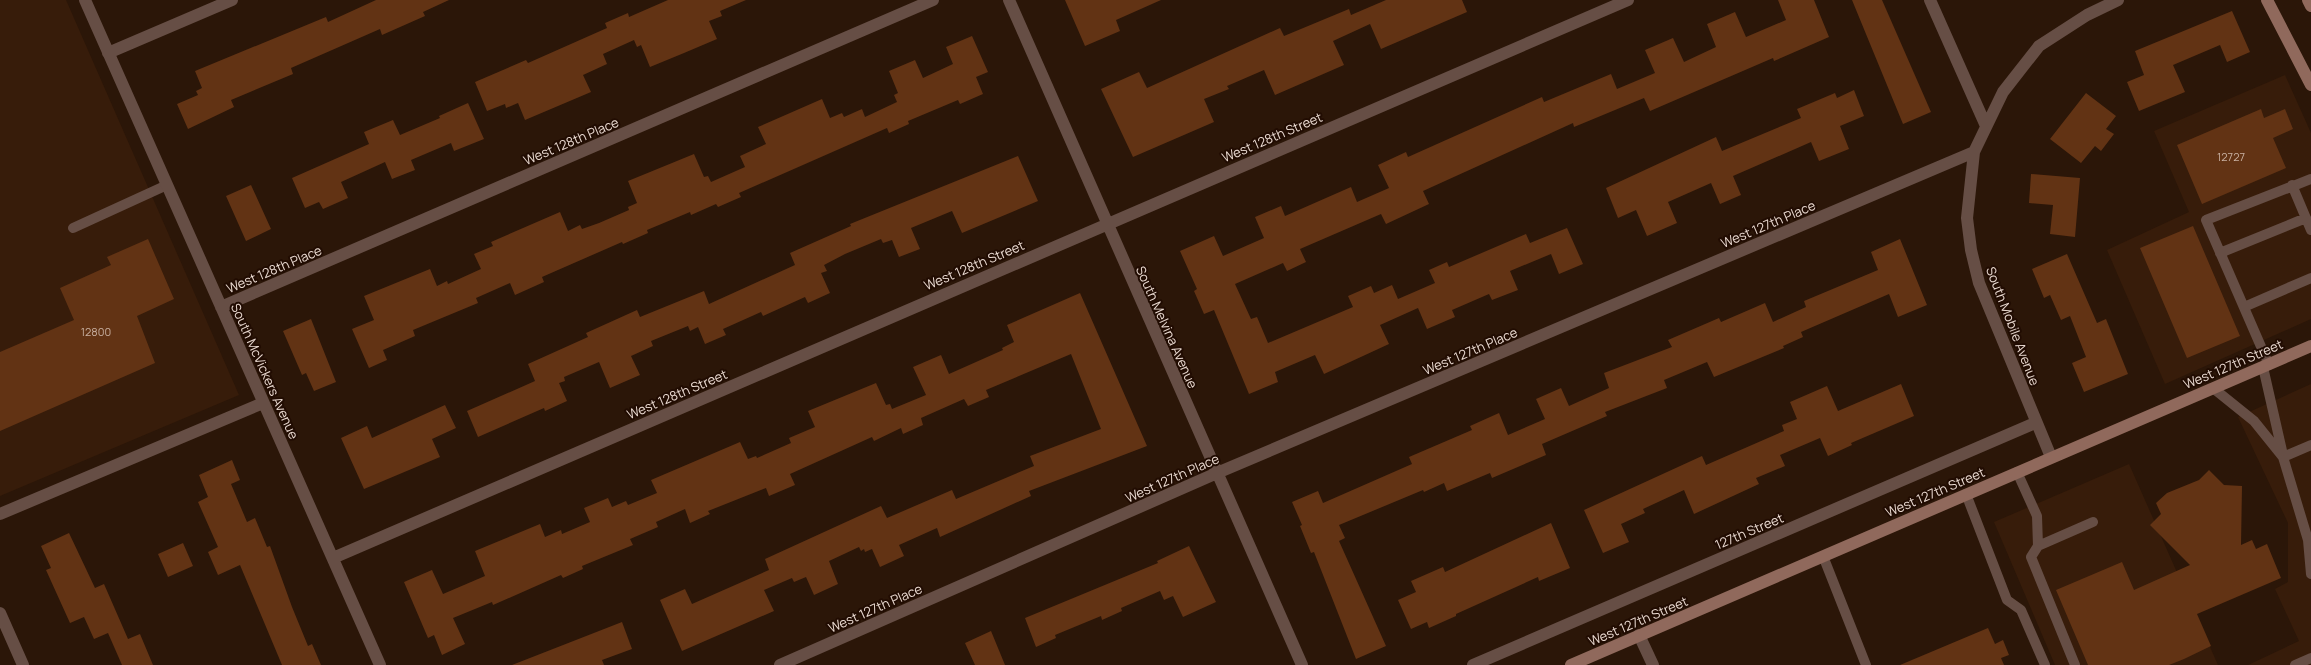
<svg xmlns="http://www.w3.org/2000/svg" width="2311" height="665" font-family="Manrope,sans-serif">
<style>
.built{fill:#371c0a}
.building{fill:#623314}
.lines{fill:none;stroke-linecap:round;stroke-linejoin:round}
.lane{stroke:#664e45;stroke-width:10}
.street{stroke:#664e45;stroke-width:12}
.secondary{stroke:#90695c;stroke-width:12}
.labels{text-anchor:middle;stroke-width:4;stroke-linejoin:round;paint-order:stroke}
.number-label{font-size:11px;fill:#c9b1a2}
.street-label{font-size:13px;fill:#ebdbd2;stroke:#210c02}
</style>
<rect width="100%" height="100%" fill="#2b1608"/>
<path class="built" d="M0,0H66L239,395L0,496Z
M2285,75L2311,133V319L2165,384L2107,250L2189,212L2154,131Z
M2311,384V665H2248L2299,641L2275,589L2288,582V523L2238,417Z
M2129,464L2218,665H2055L1994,522Z"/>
<path class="building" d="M376,0H449L423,12L425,16L382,35L380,29L291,68L293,74L231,100L234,107L188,129L177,104L198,95L196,91L202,88L195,71L326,17L328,22Z
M668,0H746L720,11L722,16L709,21L717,39L684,53L650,67L641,45L637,47L634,40L603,54L607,64L583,75L591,92L525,120L518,103L506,108L505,104L487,111L475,82L526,60L528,63L607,28L605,23L628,13L629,17Z
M1065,0H1161L1116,20L1120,31L1085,46Z
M1386,0H1462L1467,12L1381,49L1370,24L1333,41L1344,65L1275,95L1264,70L1227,86L1229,89L1204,99L1214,122L1133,157L1101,89L1139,72L1147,88L1280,28L1284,36L1349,9L1351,15Z
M1778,0H1814L1829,37L1774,61L1773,58L1650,111L1644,98L1574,127L1573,123L1423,191L1429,204L1386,224L1381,214L1300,249L1306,262L1287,271L1283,263L1235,284L1251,319L1257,317L1268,343L1353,307L1348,296L1371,286L1374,293L1392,285L1398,299L1435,283L1429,270L1447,262L1449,267L1526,234L1530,243L1567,228L1583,264L1559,274L1551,254L1510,271L1518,290L1492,300L1489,294L1452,310L1455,317L1427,329L1418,308L1380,325L1389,344L1324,374L1315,355L1275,372L1278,382L1249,394L1214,310L1204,314L1194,291L1197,289L1180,251L1214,236L1223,256L1264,238L1255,217L1281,206L1285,216L1351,187L1357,202L1389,188L1378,165L1406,152L1408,157L1542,97L1544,102L1611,74L1617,89L1655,73L1645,50L1673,38L1684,62L1716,47L1707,24L1735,12L1746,37L1786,20Z
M1852,0H1882L1931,112L1903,124Z
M2232,11L2250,52L2227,62L2220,45L2173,65L2185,92L2139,111L2127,82L2144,75L2135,51Z
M972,36L988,72L976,77L983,94L960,104L958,100L908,121L909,124L889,133L887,128L739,193L741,197L718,207L716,204L691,215L690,212L647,230L648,233L623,244L622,242L542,277L544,282L515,295L510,283L476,298L478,303L413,330L415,336L383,350L387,360L369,368L352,329L374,320L364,296L430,269L437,286L447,281L448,284L481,269L474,254L493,246L491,242L560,212L568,231L580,225L582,229L599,223L629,210L628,207L637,203L628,181L694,154L704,177L708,176L711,182L745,167L740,156L766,144L758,127L822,99L830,118L842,113L844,117L862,109L865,117L897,102L894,95L898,93L889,71L915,60L923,78L953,64L946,47Z
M1854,90L1864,116L1840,126L1849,149L1819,161L1811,142L1733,176L1741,195L1720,204L1711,183L1668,202L1677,223L1647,236L1636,210L1618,218L1606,188L1716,137L1722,151L1801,118L1797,109L1835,93L1837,98Z
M2086,93L2116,116L2106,129L2114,134L2101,151L2095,146L2081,163L2050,139Z
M468,103L484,139L454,151L451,143L411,160L415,170L392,179L385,162L341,182L348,198L323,209L319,202L305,208L292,178L369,144L364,132L393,120L400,135L440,118L439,116Z
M2261,109L2264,118L2285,109L2293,129L2273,138L2286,168L2202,204L2177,145Z
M1018,156L1038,201L962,233L952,211L911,228L920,249L899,257L892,240L883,243L881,239L845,254L824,265L827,271L821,273L830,293L808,303L805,297L763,316L761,312L723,329L726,335L705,344L698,327L690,331L688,326L651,341L653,346L631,356L640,375L610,388L599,362L564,377L565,381L559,383L567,401L545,411L544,408L478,437L467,411L535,381L528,364L588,337L586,333L637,310L640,317L704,291L709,304L795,265L790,253L851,226L850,224Z
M2031,174L2080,178L2075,237L2050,234L2053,205L2029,203Z
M251,185L271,229L246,241L226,196Z
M2193,226L2240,336L2187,358L2140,248Z
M148,239L174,299L137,316L155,363L0,431V352L74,320L60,288L111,265L107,257Z
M1900,239L1927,305L1898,317L1889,294L1801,332L1803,337L1783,346L1784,348L1714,377L1707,362L1664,380L1667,388L1605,412L1607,416L1542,444L1546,455L1492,478L1490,473L1447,491L1444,483L1424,492L1423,490L1339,525L1345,538L1339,541L1386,646L1356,659L1314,552L1311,553L1300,526L1302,525L1292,502L1318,491L1323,503L1412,464L1409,457L1472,430L1470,426L1499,413L1508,435L1545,419L1536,399L1561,388L1569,406L1609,388L1604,373L1672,347L1668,340L1719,318L1721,322L1765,303L1773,322L1806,307L1804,301L1878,270L1871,252Z
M2067,254L2097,323L2106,319L2128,374L2084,392L2072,363L2086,357L2070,316L2061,320L2050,295L2044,298L2032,269Z
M1080,293L1147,446L1029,491L1031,496L940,537L937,528L899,545L904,556L880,567L872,549L865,552L864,549L861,551L859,547L829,561L838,584L814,595L806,577L794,582L792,578L764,590L774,611L682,651L660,600L685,589L692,604L769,570L765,559L881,506L887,518L952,490L956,499L1034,466L1030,456L1101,429L1071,354L986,390L989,397L968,406L964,399L921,418L923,425L903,434L901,428L874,441L872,437L790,474L795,485L769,496L766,488L708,511L710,514L690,523L685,509L656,522L658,527L630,539L633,545L582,566L583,569L563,578L561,575L493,605L492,602L453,618L465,644L442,655L434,635L428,638L404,582L432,570L443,594L485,576L475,551L540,524L545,537L561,530L562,534L590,522L584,508L608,498L612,507L626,501L628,505L657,493L651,480L740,442L748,459L756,456L757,458L791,443L789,438L815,427L808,411L876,383L886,405L890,404L892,409L926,395L913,367L941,355L949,374L1003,350L1002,348L1014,342L1007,325Z
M311,319L336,382L314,391L306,373L302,375L283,331Z
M1901,384L1914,416L1851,443L1852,445L1828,456L1820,438L1780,455L1785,466L1756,478L1759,484L1694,514L1684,490L1643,509L1645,513L1621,524L1629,542L1603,553L1584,510L1702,456L1706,465L1784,431L1782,425L1797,419L1790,402L1827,386L1838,411Z
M445,405L456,428L432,439L440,457L364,489L341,438L367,426L372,438Z
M232,460L240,480L231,484L247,522L255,518L267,547L270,546L292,607L308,646L312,644L321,665H282L240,565L218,575L208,552L218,547L198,502L208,497L199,475Z
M2209,470L2224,485L2242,486L2241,545L2252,540L2256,549L2267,544L2281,578L2197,614L2211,646L2184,659L2169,665H2088L2056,590L2122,562L2134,590L2190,565L2150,525L2161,514L2156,503L2167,493L2199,480Z
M1551,523L1570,568L1539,581L1538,577L1456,614V616L1429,628L1427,622L1411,629L1398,600L1416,592L1411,581L1443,567L1445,572Z
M69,533L95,588L104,584L128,639L140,634L153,665H122L108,633L94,639L84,617L70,623L46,570L51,568L41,546Z
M183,543L193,566L168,577L158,554Z
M1189,546L1216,602L1183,617L1173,596L1164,600L1160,591L1121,608L1122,611L1102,620L1101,616L1055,635L1056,638L1036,647L1025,618L1158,563L1157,561Z
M622,622L632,649L602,660L604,665H512Z
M1988,628L1995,644L2003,640L2009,655L2001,658L2004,665H1900Z
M991,631L1005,665H975L965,643Z"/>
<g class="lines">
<path class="lane" d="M2292,185L2311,230
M73,228L167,185
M2220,253L2306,218
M2244,307L2311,278
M2269,365L2206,220L2311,179
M2263,367L2283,455
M2213,388L2254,421L2283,457
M2311,445L2283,457L2308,540L2311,574
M2017,472L2037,516L2038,546
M1966,494L2007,600L2021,610L2045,665
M1823,556L1866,665
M2075,665L2031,557L2038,546L2093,522
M2295,665L2311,658"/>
<path class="street" d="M85,0L380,665
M1009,0L1302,665
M1930,0L1986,126
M108,53L232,0
M1974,152L1967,218L1971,250L1979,283L2051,457
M221,307L933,0
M0,514L263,403
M333,558L1628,0
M0,613L23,665
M1639,635L1653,665
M780,665L1217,473L1974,152L2003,92L2039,46L2087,15L2118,0
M1473,665L2035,423"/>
<path class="secondary" d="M2267,0L2311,85
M2308,0L2311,6
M1571,665L2311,346"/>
</g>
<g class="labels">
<g class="number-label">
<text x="2231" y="161">12727</text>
<text x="96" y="336">12800</text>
</g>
<g class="street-label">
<text transform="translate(1272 137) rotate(-23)" y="5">West 128th Street</text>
<text transform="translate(571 141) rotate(-23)" y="5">West 128th Place</text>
<text transform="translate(1768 224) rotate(-23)" y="5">West 127th Place</text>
<text transform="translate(974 265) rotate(-23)" y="5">West 128th Street</text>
<text transform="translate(274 269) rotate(-23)" y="5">West 128th Place</text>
<text transform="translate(2013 326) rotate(69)" y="5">South Mobile Avenue</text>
<text transform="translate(1167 327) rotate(66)" y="5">South Melvina Avenue</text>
<text transform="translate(1470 351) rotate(-23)" y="5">West 127th Place</text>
<text transform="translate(2233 364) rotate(-23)" y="5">West 127th Street</text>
<text transform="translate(265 371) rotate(66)" y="5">South McVickers Avenue</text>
<text transform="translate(677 394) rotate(-23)" y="5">West 128th Street</text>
<text transform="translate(1172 478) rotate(-24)" y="5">West 127th Place</text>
<text transform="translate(1935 492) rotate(-23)" y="5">West 127th Street</text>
<text transform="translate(1749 531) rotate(-23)" y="5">127th Street</text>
<text transform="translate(875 608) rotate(-24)" y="5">West 127th Place</text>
<text transform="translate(1638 621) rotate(-23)" y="5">West 127th Street</text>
</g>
</g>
</svg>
